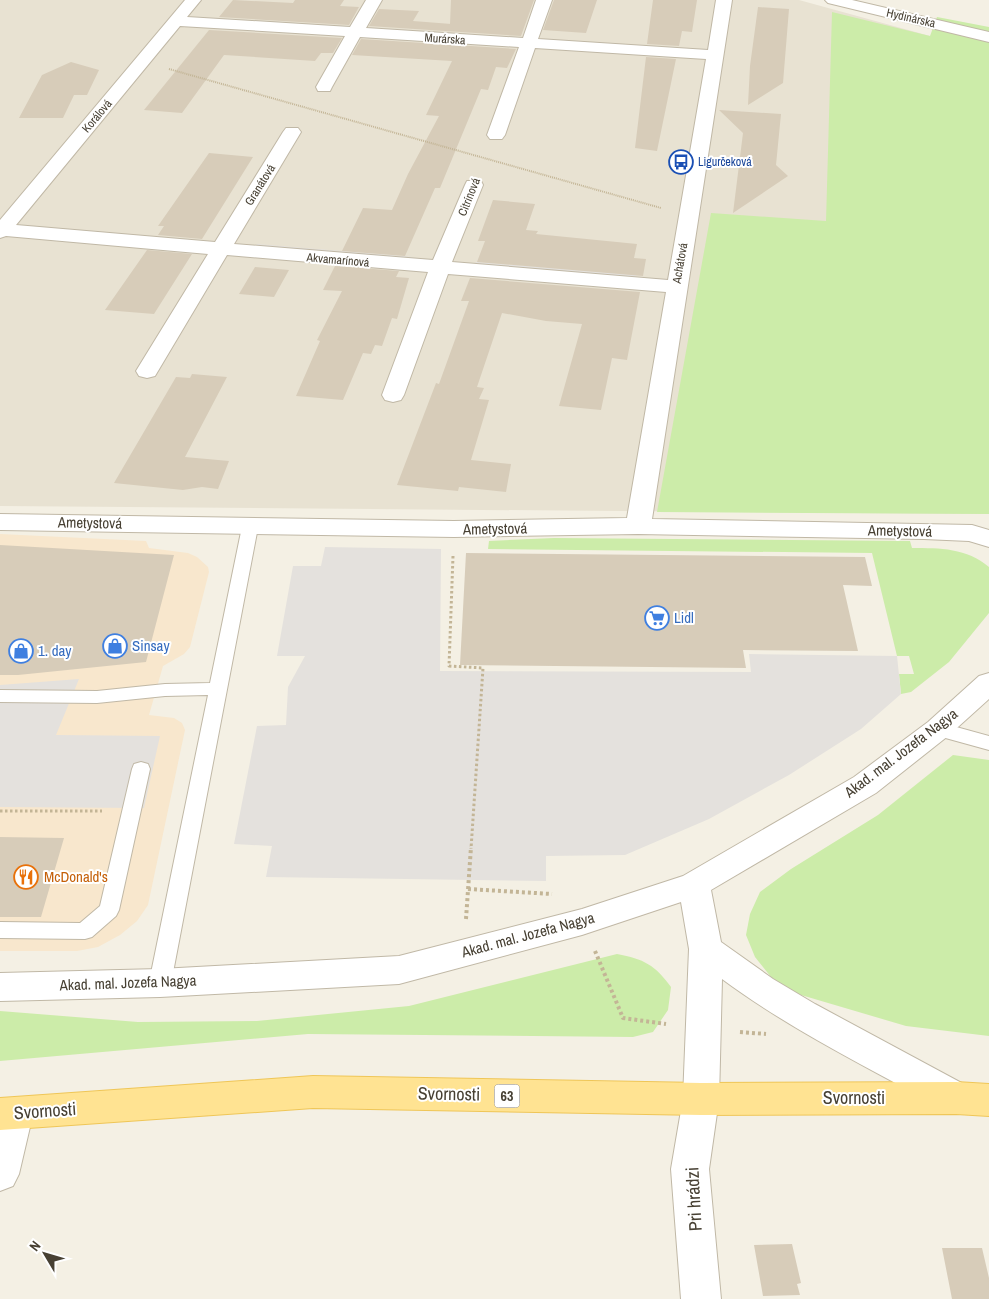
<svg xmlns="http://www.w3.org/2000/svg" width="989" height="1299" font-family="'Archivo Narrow',sans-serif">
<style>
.residential{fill:#e8e2d2}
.commercial{fill:#f8e7cd}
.green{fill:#cceca9}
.parking{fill:#e4e1dd}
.building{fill:#d7ccb9}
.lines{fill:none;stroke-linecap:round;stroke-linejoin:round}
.service-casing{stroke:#c0b8a6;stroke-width:2}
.minor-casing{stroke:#c0b8a6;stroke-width:2}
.primary-casing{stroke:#efc658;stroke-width:2}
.path-far2{stroke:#c3b596;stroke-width:2;stroke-dasharray:1 1;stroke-linecap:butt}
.path-far1{stroke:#c3b596;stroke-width:3;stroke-dasharray:2.5 2.5;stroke-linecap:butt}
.path{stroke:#c3b596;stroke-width:4;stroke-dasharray:3 3;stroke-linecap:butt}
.service{fill:#fff;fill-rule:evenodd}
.minor{fill:#fff;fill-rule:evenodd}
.primary{fill:#ffe392;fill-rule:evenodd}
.labels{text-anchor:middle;stroke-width:4;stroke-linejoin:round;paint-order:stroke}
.far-street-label{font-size:12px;fill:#474033;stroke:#fff}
.far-transit-label{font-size:12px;fill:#164399;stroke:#fff;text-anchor:start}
.shield{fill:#fff;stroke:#7e7970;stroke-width:1}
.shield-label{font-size:14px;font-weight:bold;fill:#474033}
.street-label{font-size:15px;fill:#474033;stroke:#fff}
.shop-label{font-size:15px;fill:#366cbe;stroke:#fff;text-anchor:start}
.food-label{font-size:15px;fill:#c56008;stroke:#fff;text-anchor:start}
.near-street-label{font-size:18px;fill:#474033;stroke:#fff}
</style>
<rect width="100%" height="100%" fill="#f4f0e4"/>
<path class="residential" d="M0,0H799L930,36L989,514L0,506Z"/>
<path class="commercial" d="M0,534L146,541L149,548L188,553L197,557L208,567L209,572L190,647L184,654L163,666L149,715L174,718L182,723L185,730L148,905L137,921L120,935L98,947L77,951H0Z"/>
<path class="green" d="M832,12L930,36L937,17L989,27V514L657,512L711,213L826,221Z
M554,538L910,541L912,548C940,548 967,548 989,567V613L949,662L911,692L901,694L899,674H914L909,656H897L872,553L488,549L489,541Z
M953,755L989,760V1036L906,1026L801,995L775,982L755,957L746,935L750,914L760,892L791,869L878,815Z
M617,954C644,959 655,965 671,987L668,1010L653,1032L633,1037L308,1034L0,1061V1011L138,1022L257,1021L409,1006Z"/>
<path class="parking" d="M257,244L413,257L411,262L254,250Z
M476,262L636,275L635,281L474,267Z
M325,547L441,549L440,671L751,672L749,654L897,656L901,694L861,729L789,775L709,819L625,855L546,856V881L266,877L272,846L234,844L257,726L286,725L288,687L305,656H277L293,566H321Z
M79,679L56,735L160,736L144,808L0,807V685Z"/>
<path class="building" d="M233,0L293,3L295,0H344L340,6L359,7L349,25L219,17Z
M451,0H534L521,36L369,26L379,9L419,11L413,21L477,26L450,24Z
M554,0H597L586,33L543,30Z
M653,0H697L692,32L682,31L679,46L647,44Z
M758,7L789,9L783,83L748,105L750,66Z
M209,30L342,38L333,53H321L315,61L224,55L182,113L144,110Z
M361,39L516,49L507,68L496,67L488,90L481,89L440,188H435L405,256L342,251L363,208L392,210L408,174L439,116L426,115L452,61L352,55Z
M646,57L676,59L657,151L635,148Z
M71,62L99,70L87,95H74L63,118H19L42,75Z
M719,110L781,114L776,165L788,176L733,213L743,133Z
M209,153L253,157L202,239L158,235L164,226H158Z
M493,200L535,204L526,230L538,231L536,234L637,244L634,258L646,259L643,276L477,262L485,241H478Z
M147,250L192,254L154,314L105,310Z
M335,266L399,271L396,277L409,278L397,319L392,318L382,346L375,345L371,354L363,353L343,400L296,396L320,341L317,340L342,291L323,290Z
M255,267L289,270L274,297L239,294Z
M470,278L640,292L627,360L612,358L601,410L559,406L582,324L546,321L502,313L477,387L484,388L479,399L489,400L471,460L511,464L506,492L459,487L458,491L397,485L436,383L439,384L469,301H461Z
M192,374L227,377L185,457L229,461L218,489L202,487L183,490L114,483L176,377L190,378Z
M0,545L174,555L146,662L18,675H0Z
M466,553L865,557L872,586L843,585L858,651L743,650L746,668L460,665Z
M0,837L64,838L41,917H0Z
M792,1244L801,1283L797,1284L800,1295L763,1296L754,1245Z
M942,1248H982L989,1278V1299H952Z"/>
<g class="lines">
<g class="service-casing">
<path id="service" d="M250,522L258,527L171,983L168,989L160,992L152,989L149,983L208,695L165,696L97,703L0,702V690L97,691L165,684L210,683L242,527Z
M938,722L989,736V750L931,734L929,729L931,724Z
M141,762L148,764L150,769L119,910L116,916L92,937L85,939L0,938V922L80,923L100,906L132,769L134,764Z"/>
</g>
<g class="minor-casing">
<path id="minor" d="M185,0H201L187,17L350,27L366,0H382L366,28L523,38L536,0H552L538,39L708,50L716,0H732L652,519L972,525L989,530V547L969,541L924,539L638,534L454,537L0,530V514L454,521L627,518L666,292L448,274L404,395L401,400L393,402L385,400L382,395L428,272L227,255L158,371L155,376L147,378L139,376L136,371L208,254L6,236L0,238V220ZM180,26L345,36L316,87L318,91H330L332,87L360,37L519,47L487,135L490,139H502L505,135L535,48L706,59L668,280L452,262L483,185L481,181H467L465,185L433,260L234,244L301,132L298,128H286L283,132L215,242L16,225Z
M825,0H852L989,32V42L828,3Z
M989,673V699L948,736L876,793L711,890L721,942L773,979L815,1004L969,1087L974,1098L969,1109L956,1114L943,1109C869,1068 791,1030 722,979L719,1099L709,1169L721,1299H681L671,1169L683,1099L689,949L681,902L582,935L399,984L160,997L0,1001V973L160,969L399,956L582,909L683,876L854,777L928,722L979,676Z
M15,1098L28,1103L33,1114L19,1174L13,1186L0,1191V1107L2,1103Z"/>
</g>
<g class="primary-casing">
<path id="primary" d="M313,1076L701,1083L956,1082L989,1084V1116L956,1114L701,1115L313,1108L0,1130V1098Z"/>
</g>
<path class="path-far2" d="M169,69L661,208"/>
<path class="path-far1" d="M453,556L449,666L483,668L471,849
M0,811H102"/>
<path class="path" d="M468,889L552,894
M466,919L471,847
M595,951L623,1018L666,1024
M740,1032L766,1034"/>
<use href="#service" class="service"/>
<use href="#minor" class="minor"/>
<use href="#primary" class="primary"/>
</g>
<defs>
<g id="bus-ring" transform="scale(1.25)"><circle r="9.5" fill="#fff" stroke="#1a4fb4" stroke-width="1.5"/><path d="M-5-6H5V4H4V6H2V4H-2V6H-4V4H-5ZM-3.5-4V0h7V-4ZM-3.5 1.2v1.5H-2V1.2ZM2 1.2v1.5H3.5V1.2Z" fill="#1a4fb4"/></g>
<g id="supermarket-ring" transform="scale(1.25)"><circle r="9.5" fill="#fff" stroke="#3f7fe0" stroke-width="1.5"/><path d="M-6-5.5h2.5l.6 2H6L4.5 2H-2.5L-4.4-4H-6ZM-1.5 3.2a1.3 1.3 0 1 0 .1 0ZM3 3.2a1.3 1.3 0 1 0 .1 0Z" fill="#3f7fe0"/></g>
<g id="shop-ring" transform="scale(1.25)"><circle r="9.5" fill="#fff" stroke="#3f7fe0" stroke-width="1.5"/><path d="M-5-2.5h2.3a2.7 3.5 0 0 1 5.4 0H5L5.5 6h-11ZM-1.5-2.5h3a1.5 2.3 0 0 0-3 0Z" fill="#3f7fe0"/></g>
<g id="restaurant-ring" transform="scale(1.25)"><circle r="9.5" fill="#fff" stroke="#e8710a" stroke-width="1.5"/><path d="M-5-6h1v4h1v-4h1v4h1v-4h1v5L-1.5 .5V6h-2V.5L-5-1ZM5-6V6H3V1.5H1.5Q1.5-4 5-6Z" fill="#e8710a"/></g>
</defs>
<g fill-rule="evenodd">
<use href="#bus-ring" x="681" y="162"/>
<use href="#supermarket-ring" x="657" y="618"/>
<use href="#shop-ring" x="115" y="646"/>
<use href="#shop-ring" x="21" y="651"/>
<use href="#restaurant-ring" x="26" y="877"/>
</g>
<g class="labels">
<g class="far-street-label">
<text transform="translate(911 18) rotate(13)" y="4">Hydinárska</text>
<text transform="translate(445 39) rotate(4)" y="4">Murárska</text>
<text transform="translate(97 116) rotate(-50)" y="4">Korálová</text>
<text transform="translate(260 185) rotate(-58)" y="4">Granátová</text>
<text transform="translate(469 197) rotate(-68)" y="4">Citrínová</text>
<text transform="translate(338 260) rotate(5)" y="4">Akvamarínová</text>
<text transform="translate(680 263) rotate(-80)" y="4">Achátová</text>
</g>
<g class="far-transit-label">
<text x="698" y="166">Ligurčeková</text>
</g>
<rect class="shield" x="494.5" y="1084.5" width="25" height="23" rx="4"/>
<g class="shield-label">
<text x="507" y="1101">63</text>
</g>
<g class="street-label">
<text transform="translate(90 523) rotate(1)" y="5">Ametystová</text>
<text transform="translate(495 529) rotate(-1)" y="5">Ametystová</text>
<text transform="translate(900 531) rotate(1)" y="5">Ametystová</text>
<text transform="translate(901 753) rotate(-37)" y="5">Akad. mal. Jozefa Nagya</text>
<text transform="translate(528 935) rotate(-15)" y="5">Akad. mal. Jozefa Nagya</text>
<text transform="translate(128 983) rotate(-2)" y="5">Akad. mal. Jozefa Nagya</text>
</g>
<g class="shop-label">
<text x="674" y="623">Lidl</text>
<text x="132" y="651">Sinsay</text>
<text x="38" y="656">1. day</text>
</g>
<g class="food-label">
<text x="44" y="882">McDonald's</text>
</g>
<g class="near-street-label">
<text transform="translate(449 1094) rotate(1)" y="6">Svornosti</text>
<text x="854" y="1104">Svornosti</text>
<text transform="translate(45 1111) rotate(-4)" y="6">Svornosti</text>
<text transform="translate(694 1199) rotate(-93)" y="6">Pri hrádzi</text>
</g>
</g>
<g transform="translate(45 1254) rotate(308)" stroke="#ffffff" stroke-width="4" paint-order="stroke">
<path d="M0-4L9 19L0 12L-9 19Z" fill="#474033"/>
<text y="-8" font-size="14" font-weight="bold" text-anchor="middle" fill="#474033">N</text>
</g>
</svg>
